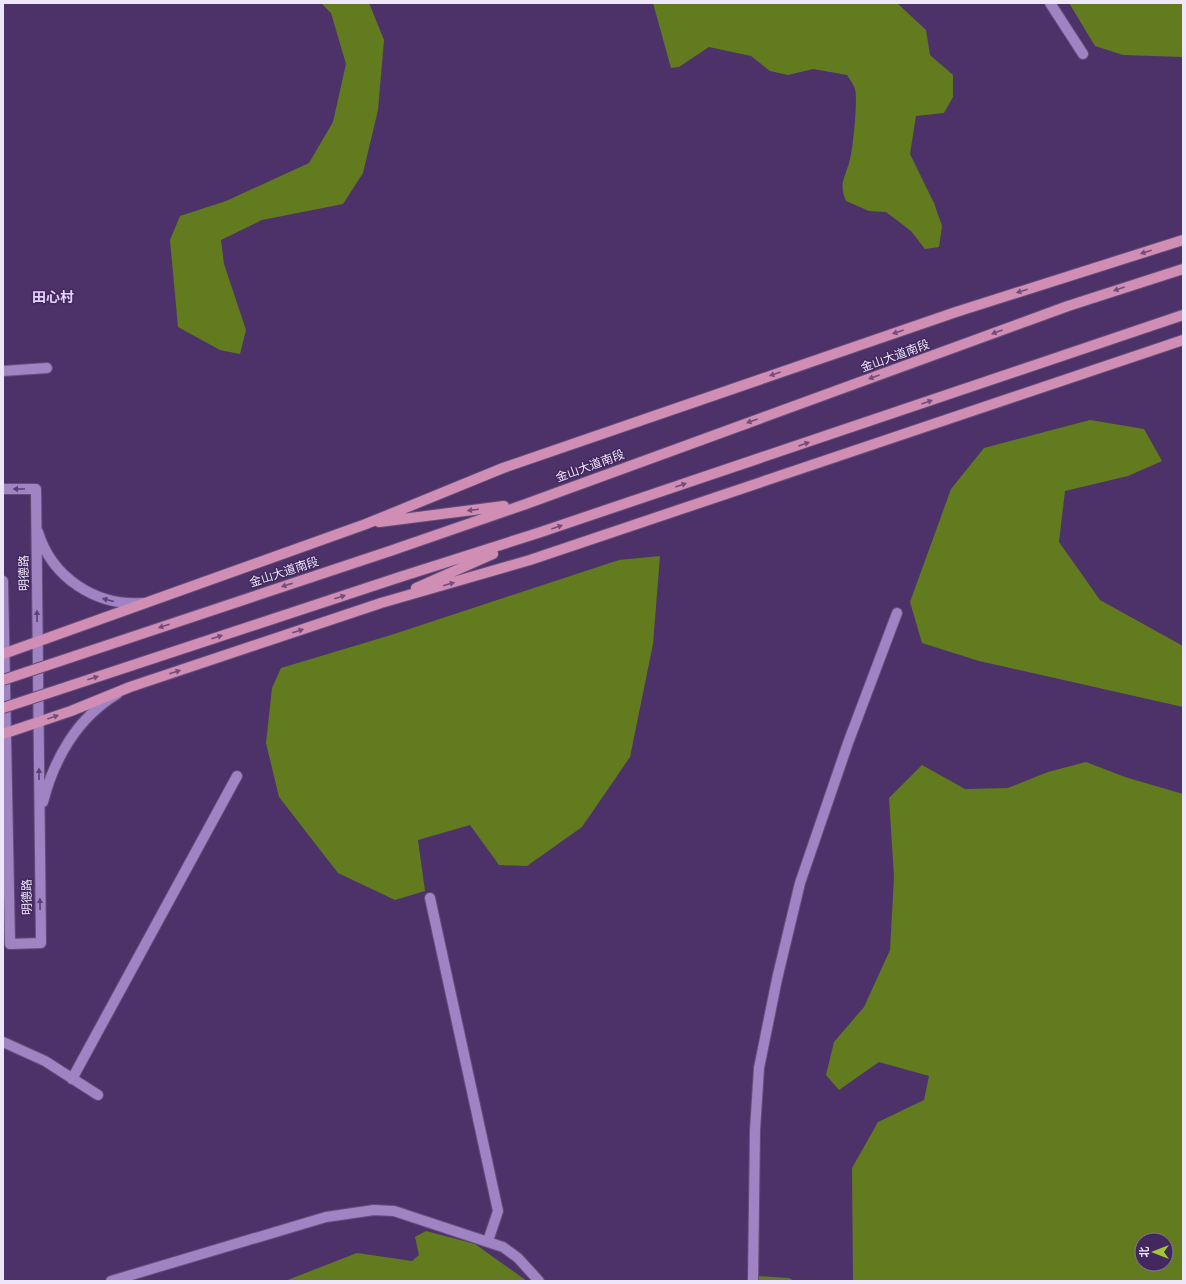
<svg xmlns="http://www.w3.org/2000/svg" width="1186" height="1284" font-family="'Varela Round','Noto Sans SC',sans-serif">
<style>
.forest{fill:#627b1e;fill-rule:evenodd}
.lines{fill:none;stroke-linecap:round;stroke-linejoin:round}
.minor-casing{stroke:#644e7a;stroke-width:12}
.major-casing{stroke:#644e7a;stroke-width:12}
.minor{stroke:#9f83c2;stroke-width:10}
.major{stroke:#d18eb5;stroke-width:10}
.major-bridge-casing{stroke:#644e7a;stroke-width:12;stroke-linecap:butt}
.major-bridge{stroke:#d18eb5;stroke-width:10}
.oneway{fill:#744c7c}
.oneway2{fill:#593f77}
.labels{text-anchor:middle;stroke-width:3;stroke-linejoin:round;paint-order:stroke}
.street-label{font-size:12px;fill:#eee6fa;stroke:#42285e}
.quarter-label{font-size:14px;font-weight:bold;fill:#e4d4fc;stroke:#42285e}
</style>
<rect width="100%" height="100%" fill="#4d326a"/>
<path class="forest" d="M321,3H369L384,40L378,110L363,173L343,204L262,220L221,240L224,264L246,330L240,354L220,350L178,327L170,240L180,216L226,201L309,163L333,122L346,64L331,13Z
M653,3H897L926,30L930,55L953,75V97L944,113L916,116L910,154L934,203L942,226L939,247L925,249L911,231L886,212L869,211L846,201C839,184 844,180 849,163C853,152 858,99 855,89C853,84 850,79 847,75L813,69L788,75L770,71L751,56L709,47L679,67L671,68Z
M1069,3H1183V57L1123,55L1095,46Z
M1090,420L1144,429L1162,461L1128,476L1065,491L1059,542L1100,600L1183,646V707L979,661L922,643L910,602L951,489L984,448Z
M660,556L653,644L630,757L582,827L527,866L499,865L470,825L418,840L425,891L395,900L338,873L279,797L266,743L272,688L281,668L391,635L619,560Z
M1086,762L1125,777L1183,794V1281H853L852,1168L878,1122L924,1100L929,1076L879,1062L839,1090L826,1075L834,1042L864,1007L890,950L894,877L889,798L922,765L965,789L1008,788L1048,772ZM1142,1240H1166V1264H1142Z
M426,1231L475,1244L527,1281H285L357,1253L412,1261L419,1255L415,1237Z
M756,1276L789,1278L794,1281H753Z"/>
<g class="lines">
<g class="minor-casing">
<path id="minor" d="M1050,3L1083,54
M3,371L47,368
M3,489H36L41,943L10,944L3,581
M38,532C52,578 96,606 142,603
M43,802C54,759 77,718 117,694
M430,898L498,1211L488,1241
M3,1042L45,1061L98,1095
M72,1079L237,776
M111,1281L326,1217L374,1210L394,1211L503,1247L518,1258L539,1281
M753,1281L755,1130L759,1068L777,979L800,883L848,743L897,613"/>
</g>
<g class="major-casing">
<path id="major" d="M379,522L504,506
M390,551L526,504L1068,306L1183,269
M400,577L538,533L1183,315
M416,588L493,554
M3,654L366,524L503,468L956,312L1183,240
M3,734L71,711L130,687L381,603L530,560L1183,340"/>
</g>
<use href="#minor" class="minor"/>
<use href="#major" class="major"/>
<g class="major-bridge-casing">
<path id="major-bridge" d="M3,680L390,551
M3,708L400,577"/>
</g>
<use href="#major-bridge" class="major-bridge"/>
</g>
<defs><path id="oneway-solid" d="M-6-.8H1V-3.2L6.5 0L1 3.2V.8H-6Z"/></defs>
<g class="oneway">
<use href="#oneway-solid" transform="translate(1146 252) rotate(162)"/>
<use href="#oneway-solid" transform="translate(1119 289) rotate(161)"/>
<use href="#oneway-solid" transform="translate(1022 291) rotate(162)"/>
<use href="#oneway-solid" transform="translate(898 332) rotate(161)"/>
<use href="#oneway-solid" transform="translate(997 332) rotate(160)"/>
<use href="#oneway-solid" transform="translate(775 374) rotate(161)"/>
<use href="#oneway-solid" transform="translate(874 377) rotate(160)"/>
<use href="#oneway-solid" transform="translate(927 402) rotate(-19)"/>
<use href="#oneway-solid" transform="translate(752 421) rotate(160)"/>
<use href="#oneway-solid" transform="translate(804 444) rotate(-19)"/>
<use href="#oneway-solid" transform="translate(681 485) rotate(-19)"/>
<use href="#oneway-solid" transform="translate(473 510) rotate(173)"/>
<use href="#oneway-solid" transform="translate(557 527) rotate(-19)"/>
<use href="#oneway-solid" transform="translate(449 584) rotate(-16)"/>
<use href="#oneway-solid" transform="translate(287 585) rotate(162)"/>
<use href="#oneway-solid" transform="translate(340 597) rotate(-18)"/>
<use href="#oneway-solid" transform="translate(164 626) rotate(162)"/>
<use href="#oneway-solid" transform="translate(298 631) rotate(-18)"/>
<use href="#oneway-solid" transform="translate(217 637) rotate(-18)"/>
<use href="#oneway-solid" transform="translate(175 672) rotate(-18)"/>
<use href="#oneway-solid" transform="translate(93 678) rotate(-18)"/>
<use href="#oneway-solid" transform="translate(53 717) rotate(-19)"/>
</g>
<g class="oneway2">
<use href="#oneway-solid" transform="translate(19 489) rotate(180)"/>
<use href="#oneway-solid" transform="translate(108 600) rotate(-165)"/>
<use href="#oneway-solid" transform="translate(37 616) rotate(-91)"/>
<use href="#oneway-solid" transform="translate(39 774) rotate(-90)"/>
<use href="#oneway-solid" transform="translate(40 904) rotate(-91)"/>
</g>
<g class="labels">
<g class="street-label">
<text transform="translate(895 356) rotate(-20)" y="4">金山大道南段</text>
<text transform="translate(590 466) rotate(-20)" y="4">金山大道南段</text>
<text transform="translate(284 572) rotate(-18)" y="4">金山大道南段</text>
<text transform="translate(24 573) rotate(-91)" y="4">明德路</text>
<text transform="translate(27 897) rotate(-91)" y="4">明德路</text>
</g>
<g class="quarter-label">
<text x="53" y="302">田心村</text>
</g>
</g>
<rect width="1186" height="1284" fill="none" stroke="#eee6fa" stroke-width="8"/>
<g transform="translate(1154 1252) rotate(270)"><circle r="19" fill="#42285e" stroke="#87749c"/>
<path d="M0-3L7 15L0 10L-7 15Z" fill="#a0c92b"/>
<text y="-6" font-size="11" font-weight="bold" text-anchor="middle" fill="#eee6fa">北</text>
</g>
</svg>
